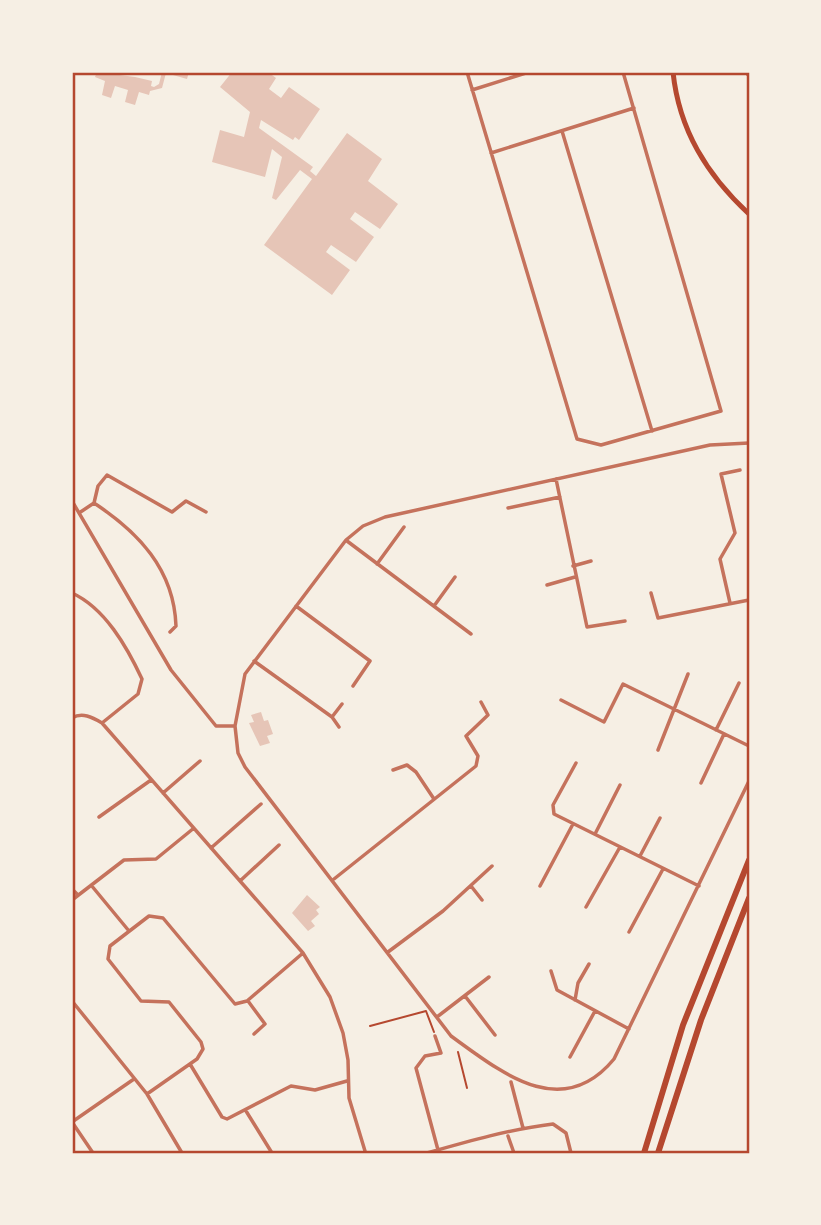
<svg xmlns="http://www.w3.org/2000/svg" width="821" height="1225" font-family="'Exo 2',sans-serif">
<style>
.building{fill:#e6c5b7}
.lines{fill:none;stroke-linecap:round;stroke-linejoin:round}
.path{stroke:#b5482f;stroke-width:2}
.minor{stroke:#c5725c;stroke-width:3.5}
.primary{stroke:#b5482f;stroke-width:5}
.trunk{stroke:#b5482f;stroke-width:6}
.neatline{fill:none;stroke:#b5482f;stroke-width:2.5}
</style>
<rect width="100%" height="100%" fill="#f6efe4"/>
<path class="building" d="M97,72L135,77L152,81L151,86L154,87L159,84L162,72H189L187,79L166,73L162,88L150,91L149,95L139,92L135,105L125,102L128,90L115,86L111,98L102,95L105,81L95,77Z
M232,72H268L276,78L269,89L281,98L289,87L320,109L299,140L295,137L293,140L261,120L259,128L313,167L310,171L316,176L347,133L382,159L368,181L398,204L380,229L355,212L350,219L374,237L356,262L331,245L326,252L350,270L332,295L264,245L312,179L300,170L276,200L272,198L282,157L272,149L265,177L212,162L220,130L244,137L250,112L220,87Z
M261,712L264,721L268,720L273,734L267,736L270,743L260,746L249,723L254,722L251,715Z
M307,895L320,907L316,910L319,914L311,921L315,926L308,931L292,913Z"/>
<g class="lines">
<path class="path" d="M370,1026L426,1011L434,1032
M458,1052L467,1088"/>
<path class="minor" d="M467,72L577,439L601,445L721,411L623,72
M472,90L529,72
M562,131L652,431
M491,153L634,108
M749,443L710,445L385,517L363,526L346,540L245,674L235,726L238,753L245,767L451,1036C502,1073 562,1122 614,1059L749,781
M556,479L587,627L625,621
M72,501L171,670L216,726H235
M94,503L98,486L107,475L172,512L186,501L206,512
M508,508L560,497
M79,513L94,503C138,532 174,569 176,626L170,632
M347,541L471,634
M377,564L404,527
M573,566L591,561
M547,585L575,577
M72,593C105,608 127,647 142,679L138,694L102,723
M651,593L658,618L749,600
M730,603L720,559L735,533L721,474L740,470
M296,606L370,661L353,686
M434,606L455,577
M254,661L332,717L339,727
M561,700L604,722L623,684L749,746
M332,717L342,704
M72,718C82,712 92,717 102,723L303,953L330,997L343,1033L348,1060L349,1098L365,1151
M716,730L739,683
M658,750L688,674
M576,763L553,805L554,814L699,886
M393,770L407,765L416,772L434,799
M701,783L724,734
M163,793L200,761
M99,817L151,780
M595,834L620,785
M211,848L261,804
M640,856L660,818
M334,879L476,766L478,756L466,736L488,715L481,702
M240,881L279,845
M91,885L129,931
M471,886L482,900
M540,886L573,824
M72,889L78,895
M72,900L124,860L156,859L194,828
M586,907L620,847
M629,932L663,869
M388,952L443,911L492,866
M551,971L557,990L629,1029
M465,996L495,1035
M575,1000L578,983L589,964
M72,1001L147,1094L182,1153
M248,1001L265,1024L254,1034
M437,1017L489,977
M435,1036L441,1053L425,1056L416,1068L438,1150
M570,1057L595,1011
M190,1064L222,1117L227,1119L291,1086L315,1090L347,1081
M511,1082L523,1128
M147,1094L197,1059L203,1049L201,1042L169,1002L141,1001L108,959L110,946L149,916L163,918L235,1004L247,1001L303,953
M246,1111L272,1153
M508,1136L514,1153
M93,1153L72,1122L134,1079
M352,1153H369
M427,1153C469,1141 511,1129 553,1124L566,1133L571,1153"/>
<path class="primary" d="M673,72C679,130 707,175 749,214"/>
<path class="trunk" d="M748,72L749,74
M644,1153L683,1025L749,860
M658,1153L701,1020L749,898"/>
</g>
<rect width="821" height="1225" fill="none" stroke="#f6efe4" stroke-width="147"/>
<rect x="74" y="74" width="674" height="1078" class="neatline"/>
</svg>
